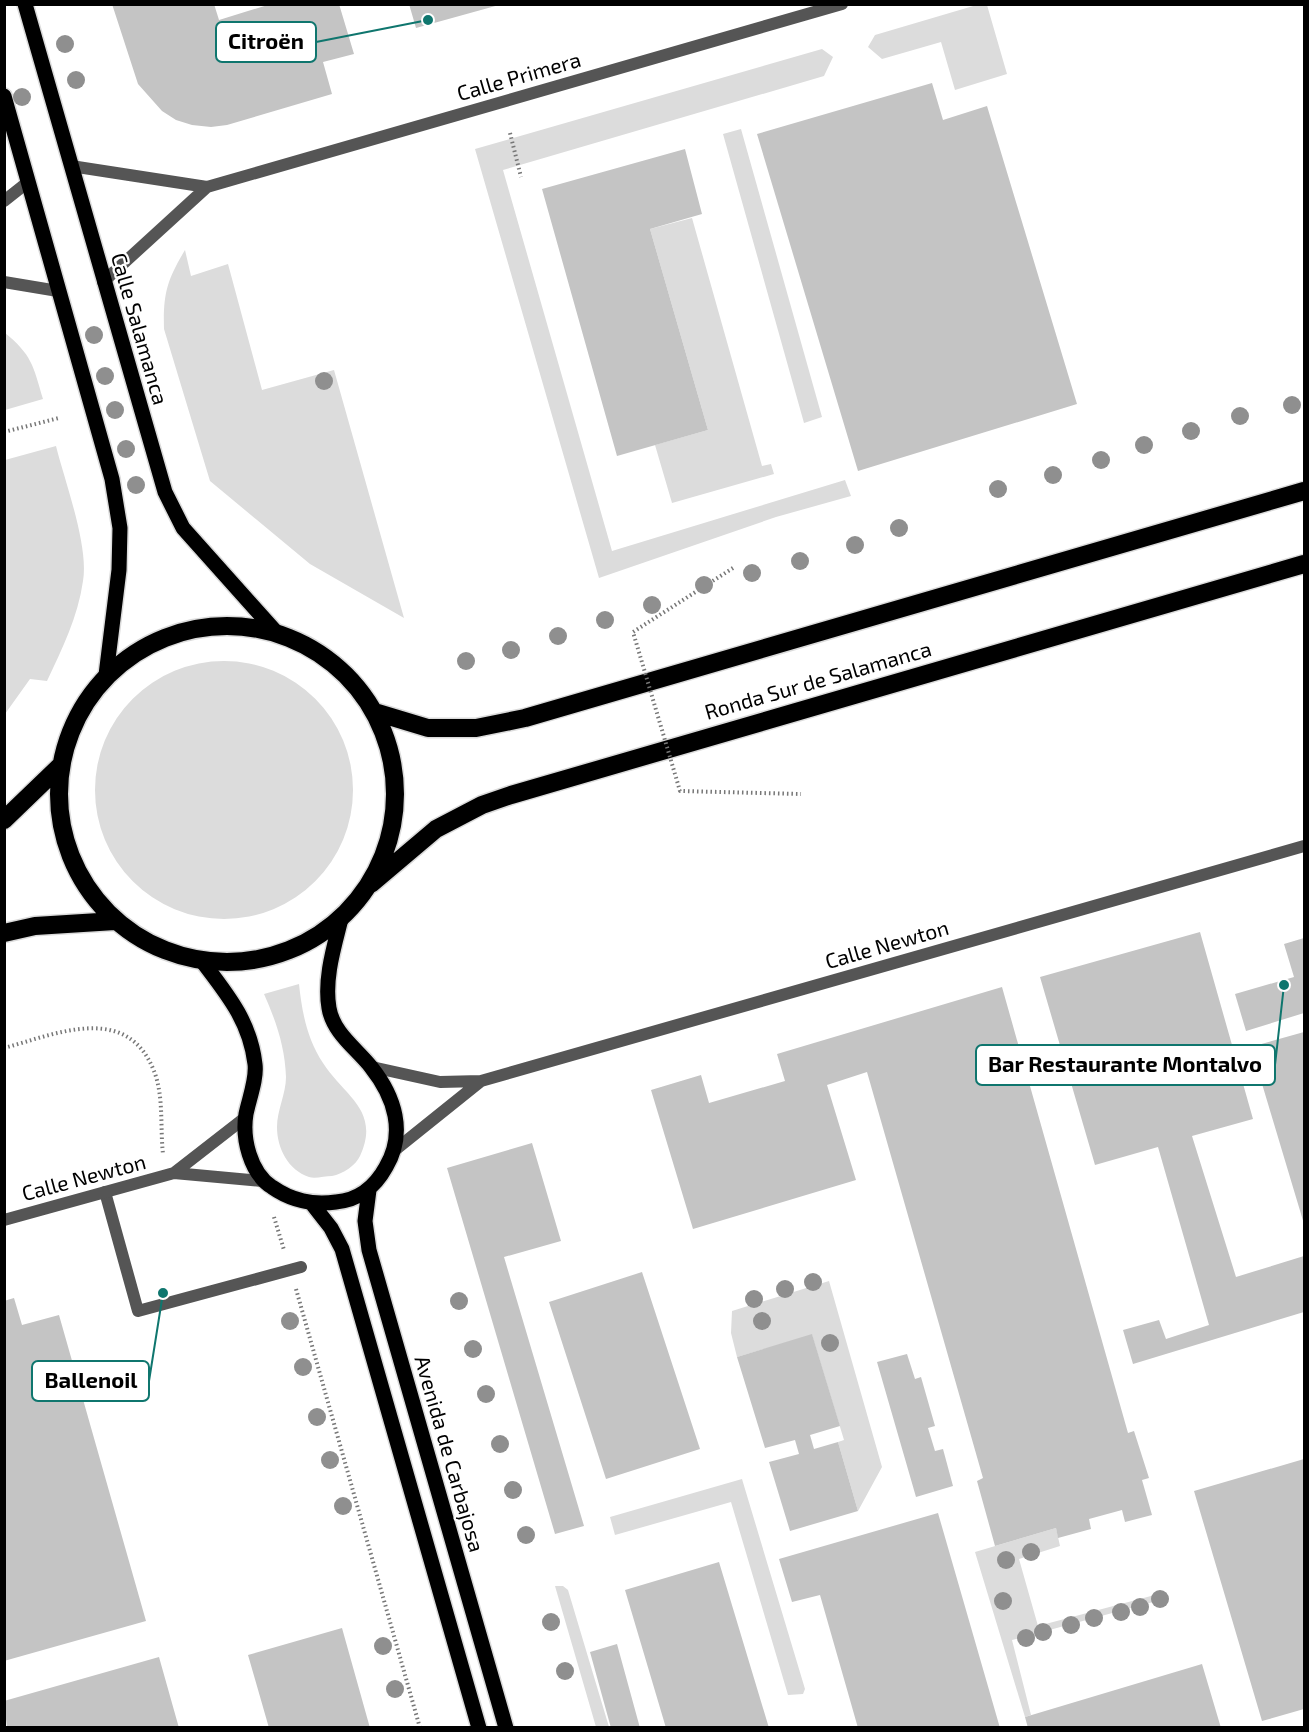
<svg xmlns="http://www.w3.org/2000/svg" width="1309" height="1732" font-family="'Exo 2',sans-serif">
<style>
.green{fill:#dcdcdc}
.building{fill:#c4c4c4}
.lines{fill:none;stroke-linecap:round;stroke-linejoin:round}
.primary-casing{stroke:#dbdbdb;stroke-width:18}
.highway-casing{stroke:#dbdbdb;stroke-width:21}
.path{stroke:#777;stroke-width:4;stroke-dasharray:1.5 3;stroke-linecap:butt}
.lane{stroke:#555;stroke-width:12}
.street{stroke:#555;stroke-width:12}
.primary{stroke:#000;stroke-width:15}
.highway{stroke:#000;stroke-width:18}
.path-bridge{stroke:#777;stroke-width:4;stroke-dasharray:1.5 3;stroke-linecap:butt}
.tree{fill:#8f8f8f}
.labels{text-anchor:middle;stroke-width:4.5;stroke-linejoin:round;paint-order:stroke}
.street-label{font-size:21px;fill:#000;stroke:#fff}
.leader{fill:none;stroke:#0f766e;stroke-width:2}
.callout-dot{fill:#0f766e;stroke:#fff;stroke-width:2}
.callout{fill:#fff;stroke:#0f766e;stroke-width:2}
.callout-label{font-size:22px;text-anchor:middle;font-weight:bold;fill:#000}
</style>
<rect width="100%" height="100%" fill="#fff"/>
<path class="green" d="M980,4L987,5L1007,74L955,90L941,42L882,59L868,47L875,35Z
M822,49L833,57L824,76L503,170L612,551L845,480L851,496L776,517L599,578L475,149Z
M741,129L822,417L804,423L723,134Z
M692,218L762,466L771,464L774,474L672,503L655,445L708,430L650,229Z
M185,250L191,276L228,264L262,390L334,370L404,618L310,564L210,481L164,329C163,294 167,280 185,250Z
M4,332C32,355 33,365 43,399L5,410Z
M56,446C65,482 89,546 83,581C78,617 62,649 47,681L30,679L5,714V460Z
M95 790a129 129 0 1 1 258 0a129 129 0 1 1-258 0Z
M299,984C302,1012 307,1039 323,1063C344,1096 381,1110 360,1156C356,1165 343,1174 332,1176C325,1176 315,1179 309,1177C288,1170 277,1148 277,1127C277,1110 286,1094 286,1077C285,1047 276,1021 264,994Z
M829,1281L882,1467L858,1511L838,1442L844,1440L812,1335L737,1357L731,1333L732,1311Z
M742,1479L805,1689L803,1694L788,1695L731,1502L615,1535L610,1517Z
M1056,1528L1060,1546L1019,1559L1038,1626L1166,1592L1168,1598L1012,1640L1031,1715L1025,1717L975,1552Z
M555,1586H563L568,1590L609,1727H596Z"/>
<path class="building" d="M112,4H214L219,20L271,4H339L354,54L323,62L332,94L227,125L211,127L192,125L176,120L162,111L138,84Z
M409,4H499V5L416,28Z
M932,83L943,120L987,106L1077,404L858,471L757,134Z
M685,149L702,214L650,229L708,430L617,456L542,189Z
M1200,932L1253,1119L1192,1136L1236,1277L1304,1256V1312L1133,1364L1123,1330L1159,1320L1166,1339L1209,1325L1158,1147L1095,1165L1040,977Z
M1304,938V1013L1246,1031L1235,994L1294,977L1284,944Z
M1002,987L1128,1433L1134,1431L1149,1478L1142,1480L1152,1515L1125,1522L1122,1510L1089,1519L1091,1529L1058,1538L1056,1528L995,1546L977,1481L983,1478L867,1072L827,1085L856,1180L693,1229L651,1090L701,1075L709,1103L785,1081L777,1054Z
M1304,1032V1224L1251,1047Z
M532,1143L561,1241L504,1257L584,1526L555,1534L447,1168Z
M642,1272L700,1449L606,1479L549,1302Z
M14,1298L22,1325L59,1315L146,1621L4,1661V1301Z
M812,1334L840,1426L810,1435L814,1449L838,1442L858,1511L790,1531L769,1462L799,1454L795,1440L765,1448L737,1357Z
M907,1354L915,1379L921,1377L935,1426L928,1428L935,1451L943,1449L953,1486L916,1497L877,1362Z
M1304,1459V1709L1262,1721L1194,1491Z
M938,1513L1000,1728H858L820,1595L792,1602L779,1559Z
M719,1562L769,1728H666L625,1590Z
M342,1628L370,1728H269L248,1655Z
M617,1644L640,1728H611L590,1652Z
M159,1657L179,1728H7L4,1701Z
M1202,1664L1221,1728H1028L1025,1717Z"/>
<g class="lines">
<g class="primary-casing">
<path id="primary" d="M25,4L165,492L183,528L276,632
M4,96L112,479L120,528L119,570L106,675
M202,961C227,994 250,1021 255,1064C257,1079 249,1099 246,1114C242,1138 250,1173 272,1187C292,1201 312,1205 336,1202C359,1200 375,1187 386,1167C406,1133 395,1097 371,1067C357,1049 333,1033 329,1008C324,979 334,947 341,919
M369,1190L365,1221L369,1250L506,1728
M313,1205L331,1228L342,1249L479,1728"/>
</g>
<g class="highway-casing">
<path id="highway" d="M59 794a168 168 0 1 1 336 0a168 168 0 1 1-336 0Z
M375,712L428,728H476L525,718L1304,491
M4,820L60,766
M371,884L436,829L482,805L511,795L1304,564
M4,933L35,926L115,921"/>
</g>
<path class="path" d="M510,133L521,177
M4,432L59,418
M4,1048C56,1034 127,1002 154,1071C164,1096 160,1128 163,1154
M274,1217L284,1250
M296,1289L420,1728"/>
<path class="lane" d="M105,1192L138,1311L301,1267"/>
<path class="street" d="M71,166L207,187L842,4
M4,201L28,182
M4,282L58,291
M103,282L207,187
M372,1067L440,1082L481,1081L1304,846
M395,1150L481,1081
M174,1173L262,1181
M4,1220L174,1173L246,1117"/>
<use href="#primary" class="primary"/>
<use href="#highway" class="highway"/>
<path class="path-bridge" d="M733,568L633,632L680,791L801,794"/>
</g>
<g class="tree">
<circle cx="65" cy="44" r="9"/>
<circle cx="76" cy="80" r="9"/>
<circle cx="22" cy="97" r="9"/>
<circle cx="94" cy="335" r="9"/>
<circle cx="105" cy="376" r="9"/>
<circle cx="324" cy="381" r="9"/>
<circle cx="1292" cy="405" r="9"/>
<circle cx="115" cy="410" r="9"/>
<circle cx="1240" cy="416" r="9"/>
<circle cx="1191" cy="431" r="9"/>
<circle cx="1144" cy="445" r="9"/>
<circle cx="126" cy="449" r="9"/>
<circle cx="1101" cy="460" r="9"/>
<circle cx="1053" cy="475" r="9"/>
<circle cx="136" cy="485" r="9"/>
<circle cx="998" cy="489" r="9"/>
<circle cx="899" cy="528" r="9"/>
<circle cx="855" cy="545" r="9"/>
<circle cx="800" cy="561" r="9"/>
<circle cx="752" cy="573" r="9"/>
<circle cx="704" cy="585" r="9"/>
<circle cx="652" cy="605" r="9"/>
<circle cx="605" cy="620" r="9"/>
<circle cx="558" cy="636" r="9"/>
<circle cx="511" cy="650" r="9"/>
<circle cx="466" cy="661" r="9"/>
<circle cx="813" cy="1282" r="9"/>
<circle cx="785" cy="1289" r="9"/>
<circle cx="754" cy="1299" r="9"/>
<circle cx="459" cy="1301" r="9"/>
<circle cx="290" cy="1321" r="9"/>
<circle cx="762" cy="1321" r="9"/>
<circle cx="830" cy="1343" r="9"/>
<circle cx="473" cy="1349" r="9"/>
<circle cx="303" cy="1367" r="9"/>
<circle cx="486" cy="1394" r="9"/>
<circle cx="317" cy="1417" r="9"/>
<circle cx="500" cy="1444" r="9"/>
<circle cx="330" cy="1460" r="9"/>
<circle cx="513" cy="1490" r="9"/>
<circle cx="343" cy="1506" r="9"/>
<circle cx="526" cy="1535" r="9"/>
<circle cx="1031" cy="1552" r="9"/>
<circle cx="1006" cy="1560" r="9"/>
<circle cx="1160" cy="1599" r="9"/>
<circle cx="1003" cy="1601" r="9"/>
<circle cx="1140" cy="1607" r="9"/>
<circle cx="1121" cy="1612" r="9"/>
<circle cx="1094" cy="1618" r="9"/>
<circle cx="551" cy="1622" r="9"/>
<circle cx="1071" cy="1625" r="9"/>
<circle cx="1043" cy="1632" r="9"/>
<circle cx="1026" cy="1638" r="9"/>
<circle cx="383" cy="1646" r="9"/>
<circle cx="565" cy="1671" r="9"/>
<circle cx="395" cy="1689" r="9"/>
</g>
<g class="labels">
<g class="street-label">
<text transform="translate(519 77) rotate(-16)" y="7">Calle Primera</text>
<text transform="translate(139 329) rotate(74)" y="7">Calle Salamanca</text>
<text transform="translate(818 681) rotate(-16)" y="7">Ronda Sur de Salamanca</text>
<text transform="translate(887 945) rotate(-16)" y="7">Calle Newton</text>
<text transform="translate(84 1178) rotate(-15)" y="7">Calle Newton</text>
<text transform="translate(449 1454) rotate(74)" y="7">Avenida de Carbajosa</text>
</g>
</g>
<path class="leader" d="M428 20L316 42M1284 985L1275 1065M163 1293L149 1381"/>
<g class="callout-dot">
<circle cx="428" cy="20" r="6"/>
<circle cx="1284" cy="985" r="6"/>
<circle cx="163" cy="1293" r="6"/>
</g>
<g class="callout">
<rect x="216" y="22" width="100" height="40" rx="6"/>
<rect x="976" y="1045" width="299" height="40" rx="6"/>
<rect x="32" y="1361" width="117" height="40" rx="6"/>
</g>
<g class="callout-label">
<text x="266" y="49">Citroën</text>
<text x="1125" y="1072">Bar Restaurante Montalvo</text>
<text x="91" y="1388">Ballenoil</text>
</g>
<rect width="1309" height="1732" fill="none" stroke="#000000" stroke-width="12"/>
</svg>
